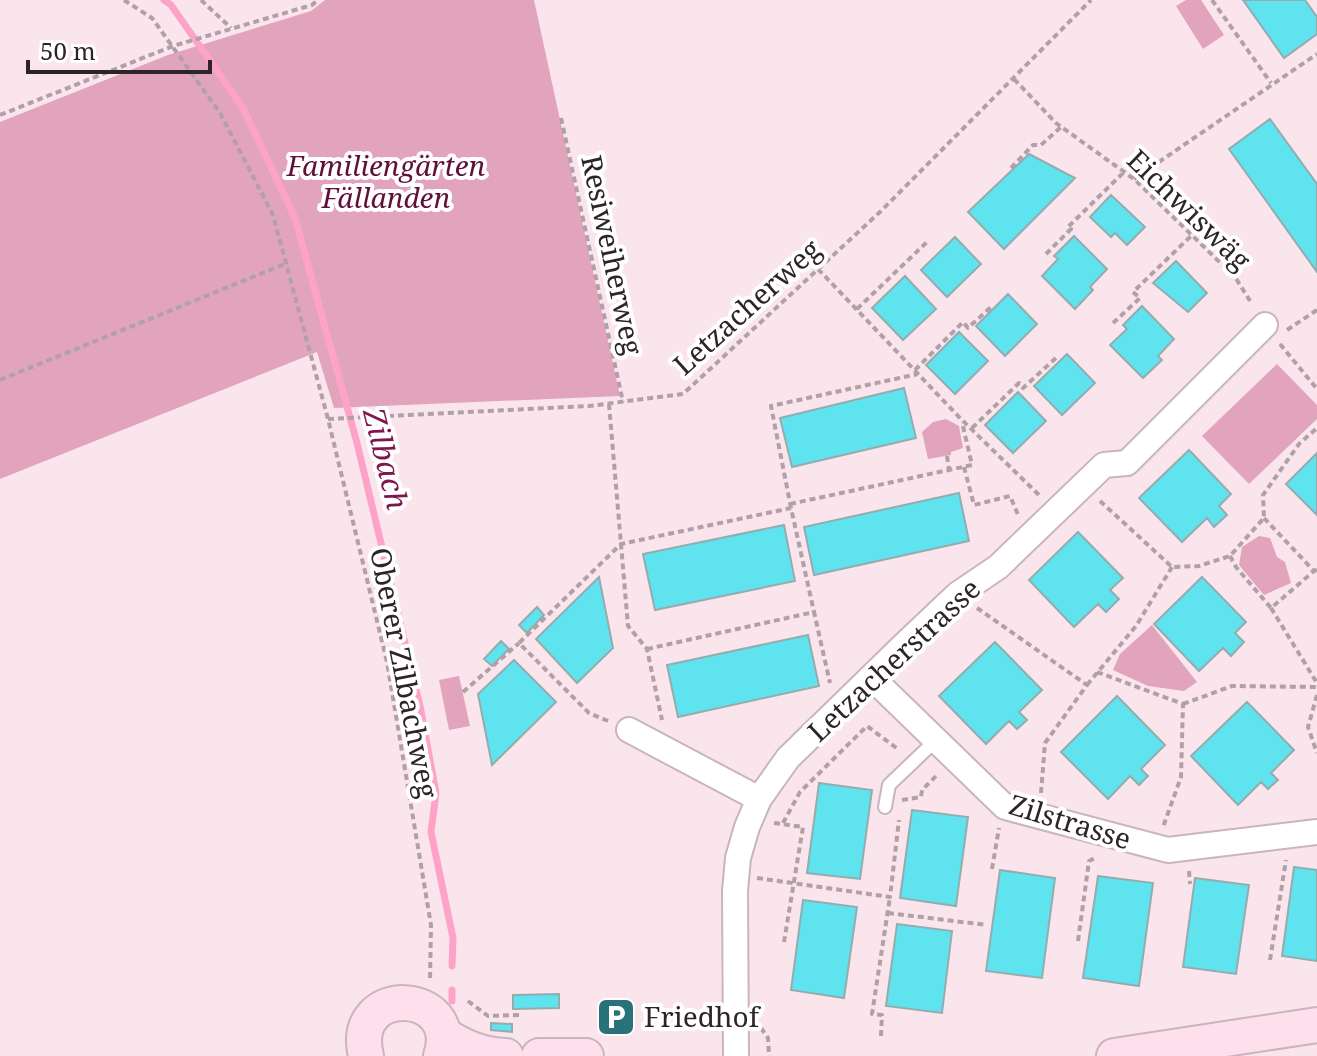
<svg xmlns="http://www.w3.org/2000/svg" width="1317" height="1056" font-family="'Noto Serif',serif">
<style>
.green{fill:#e2a3bc}
.lines{fill:none;stroke-linecap:round;stroke-linejoin:round}
.stream{stroke:#fea3c8;stroke-width:7}
.building{fill:#5ee3ef;stroke:#95acaf;stroke-width:2}
.service-casing{stroke:#cab5bd;stroke-width:16}
.minor-casing{stroke:#cab5bd;stroke-width:28}
.secondary-casing{stroke:#cab5bd;stroke-width:38}
.path{stroke:#b1a0a6;stroke-width:4;stroke-dasharray:6 4;stroke-linecap:butt}
.service{stroke:#fff;stroke-width:12}
.minor{stroke:#fff;stroke-width:24}
.secondary{stroke:#fedfec;stroke-width:34}
.labels{text-anchor:middle;stroke-width:8;stroke-linejoin:round;paint-order:stroke}
.park-label{font-size:28px;font-style:italic;fill:#5f1039;stroke:#fff}
.street-label{font-size:28px;fill:#2c2427;stroke:#fff}
.poi-label{font-size:28px;fill:#2c2427;stroke:#fff;text-anchor:start}
.water-label{font-size:30px;font-style:italic;fill:#7f174e;stroke:#fff}
</style>
<rect width="100%" height="100%" fill="#fbe5ed"/>
<path class="green" d="M325,0H534L620,396L334,408L317,352L0,479V122L168,55L311,11Z
M1186,0H1201L1224,35L1203,49L1176,6Z
M1277,364L1317,405V419L1249,484L1202,436Z
M946,419L959,426L963,448L951,452V455L928,459L922,432L933,422Z
M1259,536L1270,538L1277,557L1285,562L1291,583L1264,595L1239,565L1242,547Z
M1152,625L1197,682L1184,691L1148,686L1113,670L1120,654Z
M459,676L470,726L449,730L439,680Z"/>
<g class="lines">
<path class="stream" d="M164,0L171,5L243,108L295,218L357,443L420,706L436,793L431,832L453,938L452,966
M452,990V1001"/>
</g>
<path class="building" d="M1243,0H1305L1317,17V34L1284,58Z
M1270,119L1317,184V272L1229,149Z
M1029,154L1075,178L1004,249L968,212Z
M1111,195L1145,227L1127,245L1115,233L1111,237L1090,217Z
M1074,236L1107,269L1090,287L1093,290L1075,309L1042,276L1058,259L1054,256Z
M955,237L981,264L947,297L921,270Z
M1176,261L1207,293L1188,312L1153,283Z
M905,276L936,309L903,340L872,308Z
M1008,294L1037,324L1005,356L976,326Z
M1142,306L1174,339L1158,356L1162,360L1143,378L1110,345L1127,329L1123,325Z
M959,332L988,361L955,394L926,365Z
M1067,354L1095,383L1062,415L1034,386Z
M904,388L916,438L792,467L780,418Z
M1018,392L1046,421L1013,453L985,425Z
M1189,450L1231,494L1219,506L1227,515L1214,527L1207,518L1182,542L1139,498Z
M1317,453V515L1286,484Z
M959,493L969,541L814,575L804,527Z
M784,525L795,581L655,610L643,554Z
M1078,532L1123,578L1110,590L1119,599L1106,612L1098,604L1074,627L1029,580Z
M599,577L613,648L577,683L536,639Z
M1202,577L1246,622L1235,633L1244,642L1231,656L1223,648L1199,671L1154,624Z
M537,607L544,615L527,633L519,625Z
M808,635L819,686L678,717L667,665Z
M501,641L509,649L492,666L484,659Z
M995,642L1042,690L1019,712L1027,720L1017,729L1009,721L986,744L939,696Z
M514,660L556,702L492,765L478,694Z
M1117,696L1165,745L1141,769L1148,776L1139,785L1130,776L1108,799L1061,752Z
M1247,702L1294,750L1271,773L1278,780L1268,789L1261,782L1238,805L1191,756Z
M819,783L872,790L860,879L807,873Z
M912,810L968,817L956,906L900,898Z
M1294,867L1317,870V961L1282,956Z
M1000,870L1055,878L1042,978L986,971Z
M1098,876L1153,883L1139,986L1083,978Z
M1195,878L1249,885L1236,974L1183,967Z
M803,900L857,907L844,998L791,990Z
M897,924L952,931L942,1013L886,1006Z
M559,994V1008L513,1009V995Z
M491,1023L512,1024V1032L491,1030Z"/>
<g class="lines">
<g class="service-casing">
<path id="service" d="M885,807L889,785L935,741"/>
</g>
<g class="minor-casing">
<path id="minor" d="M871,677L1005,807L1168,850L1317,832
M629,730L759,799
M736,1056L735,891L738,858L747,827L759,799L788,758L905,644L958,594L998,567L1104,465L1127,463L1265,325"/>
</g>
<g class="secondary-casing">
<path id="secondary" d="M444,1035C465,1048 482,1055 506,1056
M366,1056C348,982 463,989 441,1056
M539,1056H586
M1114,1056L1317,1025"/>
</g>
<path class="path" d="M124,0L152,18L220,113L273,215L328,419L387,662L431,925L430,981
M201,0L231,28
M1212,0L1271,83
M1014,79L1056,123L1134,179L1235,277L1252,304
M0,115L173,46L312,5L318,0
M561,118L623,402
M1011,168L1033,145H1041L1061,127
M1134,179L1317,54
M1046,254L1071,229L1068,227L1124,172
M818,269L961,419L1040,496
M857,309L928,241
M1113,323L1140,298L1133,292L1191,236
M1287,330L1317,310
M1280,344L1317,389
M915,370L963,322L968,328L991,307
M0,380L287,263
M609,404L628,626L647,649L662,720
M328,419L589,406L683,394L881,211L1091,0
M972,428L1019,383L1023,388L1057,357
M947,456L949,470
M964,467L974,505L1010,496L1019,517
M1100,501L1172,567L1199,566L1230,556L1264,518L1263,495L1299,444L1317,428
M790,504L972,465L962,422
M791,508L771,406L918,374
M1264,518L1314,571L1317,570
M1230,556L1236,567L1271,608L1314,571
M977,608L1087,685L1045,743L1041,793
M1271,608L1317,683
M647,649L814,612L830,683
M1097,672L1183,704L1181,777L1163,827
M1087,685L1136,626L1172,567
M463,692L519,643
M1317,695L1308,727L1317,753
M1183,704L1232,686L1317,687
M608,721L589,713L519,643L621,544L791,508L814,612
M902,800L921,797L922,790L937,775
M774,823L803,827L784,942
M783,823L800,792L867,726L899,750
M992,869L999,828
M1189,871L1190,884
M757,878L890,897L899,820
M888,913L987,925
M1078,941L1089,861L1097,857
M1270,960L1286,860
M468,1001L488,1016L521,1015
M761,1028L768,1038L769,1056
M881,1036L882,1015L872,1014L890,897"/>
<use href="#service" class="service"/>
<use href="#minor" class="minor"/>
<use href="#secondary" class="secondary"/>
</g>
<defs>
<g id="parking-square" transform="scale(2)"><rect x="-9" y="-9" width="18" height="18" rx="4" fill="#297279" stroke="#fff"/><path d="M-3.5-5.5H1a3.5 3.5 0 0 1 0 7H-1V5.5H-3.5ZM-1-3.4V-.6H.8a1.4 1.4 0 0 0 0-2.8Z" fill="#fff"/></g>
</defs>
<g fill-rule="evenodd">
<use href="#parking-square" x="616" y="1017"/>
</g>
<g class="labels">
<g class="park-label">
<text x="386" y="176">Familiengärten<tspan x="386" dy="32">Fällanden</tspan></text>
</g>
<g class="street-label">
<text transform="translate(1189 210) rotate(44)" y="10">Eichwiswäg</text>
<text transform="translate(612 255) rotate(78)" y="10">Resiweiherweg</text>
<text transform="translate(747 307) rotate(-42)" y="10">Letzacherweg</text>
<text transform="translate(894 660) rotate(-43)" y="10">Letzacherstrasse</text>
<text transform="translate(404 673) rotate(79)" y="10">Oberer Zilbachweg</text>
<text transform="translate(1070 822) rotate(17)" y="10">Zilstrasse</text>
</g>
<g class="poi-label">
<text x="644" y="1027">Friedhof</text>
</g>
<g class="water-label">
<text transform="translate(385 459) rotate(76)" y="10">Zilbach</text>
</g>
</g>
<path d="M28 60v12h182v-12" fill="none" stroke="#2c2427" stroke-width="4"/>
<text x="40" y="60" font-size="24" fill="#2c2427" stroke="#ffffff" stroke-width="6" paint-order="stroke">50 m</text>
</svg>
